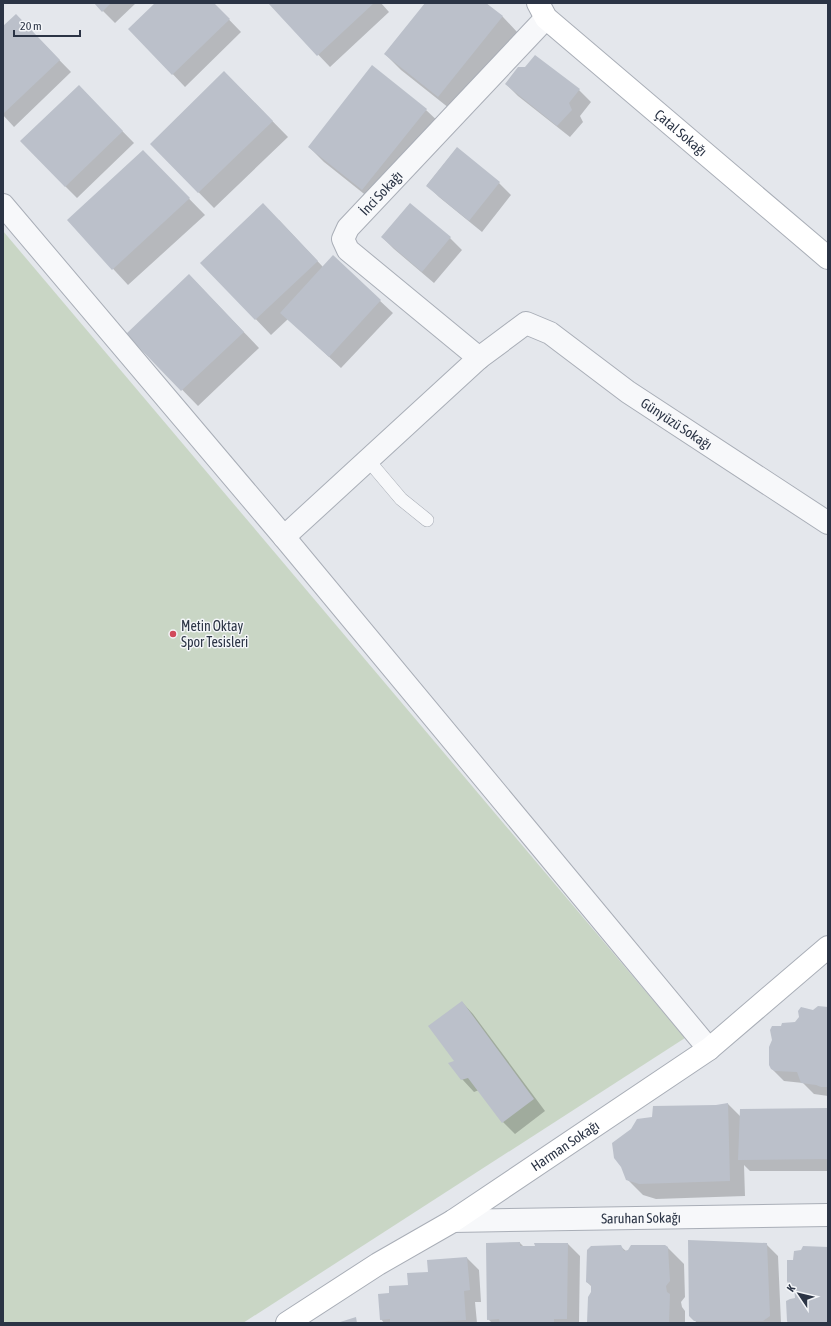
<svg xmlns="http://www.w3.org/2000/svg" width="831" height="1326" font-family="'Asap Condensed',sans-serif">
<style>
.green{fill:#c9d6c5}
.shadow{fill:#0003}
.building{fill:#bbc0ca}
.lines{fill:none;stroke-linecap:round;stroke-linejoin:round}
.service-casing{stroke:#a9aeb7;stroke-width:14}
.minor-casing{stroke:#a9aeb7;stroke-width:24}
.secondary-casing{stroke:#a9aeb7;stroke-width:24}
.service{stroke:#f7f8fa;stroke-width:13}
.minor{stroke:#f7f8fa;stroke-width:22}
.secondary{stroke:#fff;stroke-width:22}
.poi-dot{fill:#d1495b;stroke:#f4f6f9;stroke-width:1.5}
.labels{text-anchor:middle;stroke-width:3;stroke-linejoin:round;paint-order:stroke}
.street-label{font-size:14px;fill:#2b3445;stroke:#f4f6f9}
.poi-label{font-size:14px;fill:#2b3445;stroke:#f4f6f9;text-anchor:start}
</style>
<rect width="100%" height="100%" fill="#e4e7ec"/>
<path class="green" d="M3,231L685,1038L243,1323H3Z"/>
<path class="shadow" d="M95,3H136L115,23Z
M157,3H213L241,32L185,87L130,29Z
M269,3H381L389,12L330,67Z
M426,3H485L503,17L518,33L454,112L401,70L385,54Z
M3,27H27L71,72L14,127L3,115Z
M506,84L579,90L591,102L580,116L583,122L570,137L518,96Z
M240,88L288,137L214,208L151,144Z
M90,98L134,143L77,198L65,186Z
M426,110L442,125L378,205L324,162L309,147Z
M457,148L499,183L511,195L482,232L439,197L427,185Z
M158,167L205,215L128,285L68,220Z
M410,204L450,238L462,250L434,283L394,249L382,237Z
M279,220L323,267L333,257L393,313L341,368L288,319L271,335L202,263Z
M189,275L259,348L198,406L128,334Z
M462,1002L473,1014L545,1111L515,1134L503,1122L479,1090L474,1092L462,1079L456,1061Z
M828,1008V1096L814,1094L803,1083L784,1081L772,1069L782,1027L796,1022L813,1011Z
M728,1104L740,1116L828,1109V1171H750L744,1165L745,1196L656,1199L643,1195L627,1179L717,1106Z
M520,1243L524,1247L568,1244L580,1256L579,1323H492L488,1319Z
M766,1244L778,1256L781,1323H697L690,1315Z
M620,1246L626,1251L668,1248L684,1264L685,1297L681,1302L682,1307L685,1311V1323H588L592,1287L587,1282Z
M467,1258L479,1270L481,1302H475L477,1323H384L381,1319L390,1294L410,1286L429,1273Z"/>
<path class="building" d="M94,3H111L102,12Z
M155,3H214L230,19L172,75L128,29Z
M268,3H374L317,56Z
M425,3H486L503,16L438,97L384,54Z
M16,14L60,60L3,114V26Z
M535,55L580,89L569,103L572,110L557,126L505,84L518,67H525Z
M372,65L427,109L362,190L308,147Z
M224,71L273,121L198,193L150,144Z
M79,85L123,131L65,187L20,141Z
M457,147L500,182L469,221L426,186Z
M143,150L190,198L112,270L67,220Z
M263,203L318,261L255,320L200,263Z
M410,203L451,237L422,272L381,237Z
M333,255L381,300L329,357L280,313Z
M189,274L244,332L181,391L126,334Z
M462,1001L534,1099L502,1123L468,1078L461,1080L448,1063L454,1061L428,1026Z
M818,1006L828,1007V1087H821L816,1085L801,1083L797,1072L775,1071L771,1069L769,1065V1047L772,1040L770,1030L772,1026H781L782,1023L795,1022L799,1017L798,1011L801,1007L813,1010Z
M728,1103L730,1181L639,1184L626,1180L621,1167L614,1158L612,1143L631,1129L637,1119L652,1117L653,1106L716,1105Z
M828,1108V1159L738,1160L740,1109Z
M688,1240L767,1243L770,1316L763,1321H694L689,1316Z
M520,1242V1246H535L534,1243H568L567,1319H554V1323H500L499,1319L487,1320L486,1243Z
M621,1245L624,1251L628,1250L631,1245H665L668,1247L670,1281L666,1286L667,1292L670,1294L669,1323H587L588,1297L591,1292V1285L586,1282L587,1250L591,1246Z
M803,1246L828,1247V1323H788L787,1321L786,1301L790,1299L795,1298L794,1286H789L787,1281V1260H793L794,1251L801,1250Z
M467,1257L470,1290L464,1291L466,1320L418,1323H390V1319L380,1320L378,1294L389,1293V1286L408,1285L407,1273L428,1272L427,1260Z
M356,1317L357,1323H337Z"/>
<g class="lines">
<g class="service-casing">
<path id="service" d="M368,460L401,499L427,520"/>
</g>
<g class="minor-casing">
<g id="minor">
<path d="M3,205L284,537L709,1049"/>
<path id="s1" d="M479,358L348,250L343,239L348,228L546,18"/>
<path id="s2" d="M284,537L479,358L526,323L550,333L628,392L828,523"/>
<path id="s3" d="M453,1221L828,1215"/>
</g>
</g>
<g class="secondary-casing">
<g id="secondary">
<path id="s4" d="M538,3L546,18L828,258"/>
<path id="s5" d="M287,1323L378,1264L453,1221L709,1049L828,947"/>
</g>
</g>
<use href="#service" class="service"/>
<use href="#minor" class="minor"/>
<use href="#secondary" class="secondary"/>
</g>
<circle class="poi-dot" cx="173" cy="634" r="4"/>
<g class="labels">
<g class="street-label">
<text dy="5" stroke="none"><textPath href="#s4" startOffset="194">Çatal Sokağı</textPath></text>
<text dy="5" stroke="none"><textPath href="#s1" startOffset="242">İnci Sokağı</textPath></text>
<text dy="5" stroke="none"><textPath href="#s2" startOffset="505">Günyüzü Sokağı</textPath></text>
<text dy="5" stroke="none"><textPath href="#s5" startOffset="330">Harman Sokağı</textPath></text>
<text dy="5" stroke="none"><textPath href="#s3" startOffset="188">Saruhan Sokağı</textPath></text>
</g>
<g class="poi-label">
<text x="181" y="631">Metin Oktay<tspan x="181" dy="16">Spor Tesisleri</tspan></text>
</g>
</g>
<rect width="831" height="1326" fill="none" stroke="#2b3445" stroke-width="8"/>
<g transform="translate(799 1294) rotate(305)" stroke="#f4f6f9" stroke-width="3" paint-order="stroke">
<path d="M0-3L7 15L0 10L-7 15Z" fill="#2b3445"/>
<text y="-6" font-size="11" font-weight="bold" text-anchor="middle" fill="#2b3445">K</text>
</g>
<path d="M14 30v6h66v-6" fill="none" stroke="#2b3445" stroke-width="2"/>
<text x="20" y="30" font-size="12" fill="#2b3445" stroke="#f4f6f9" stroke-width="3" paint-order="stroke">20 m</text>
</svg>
